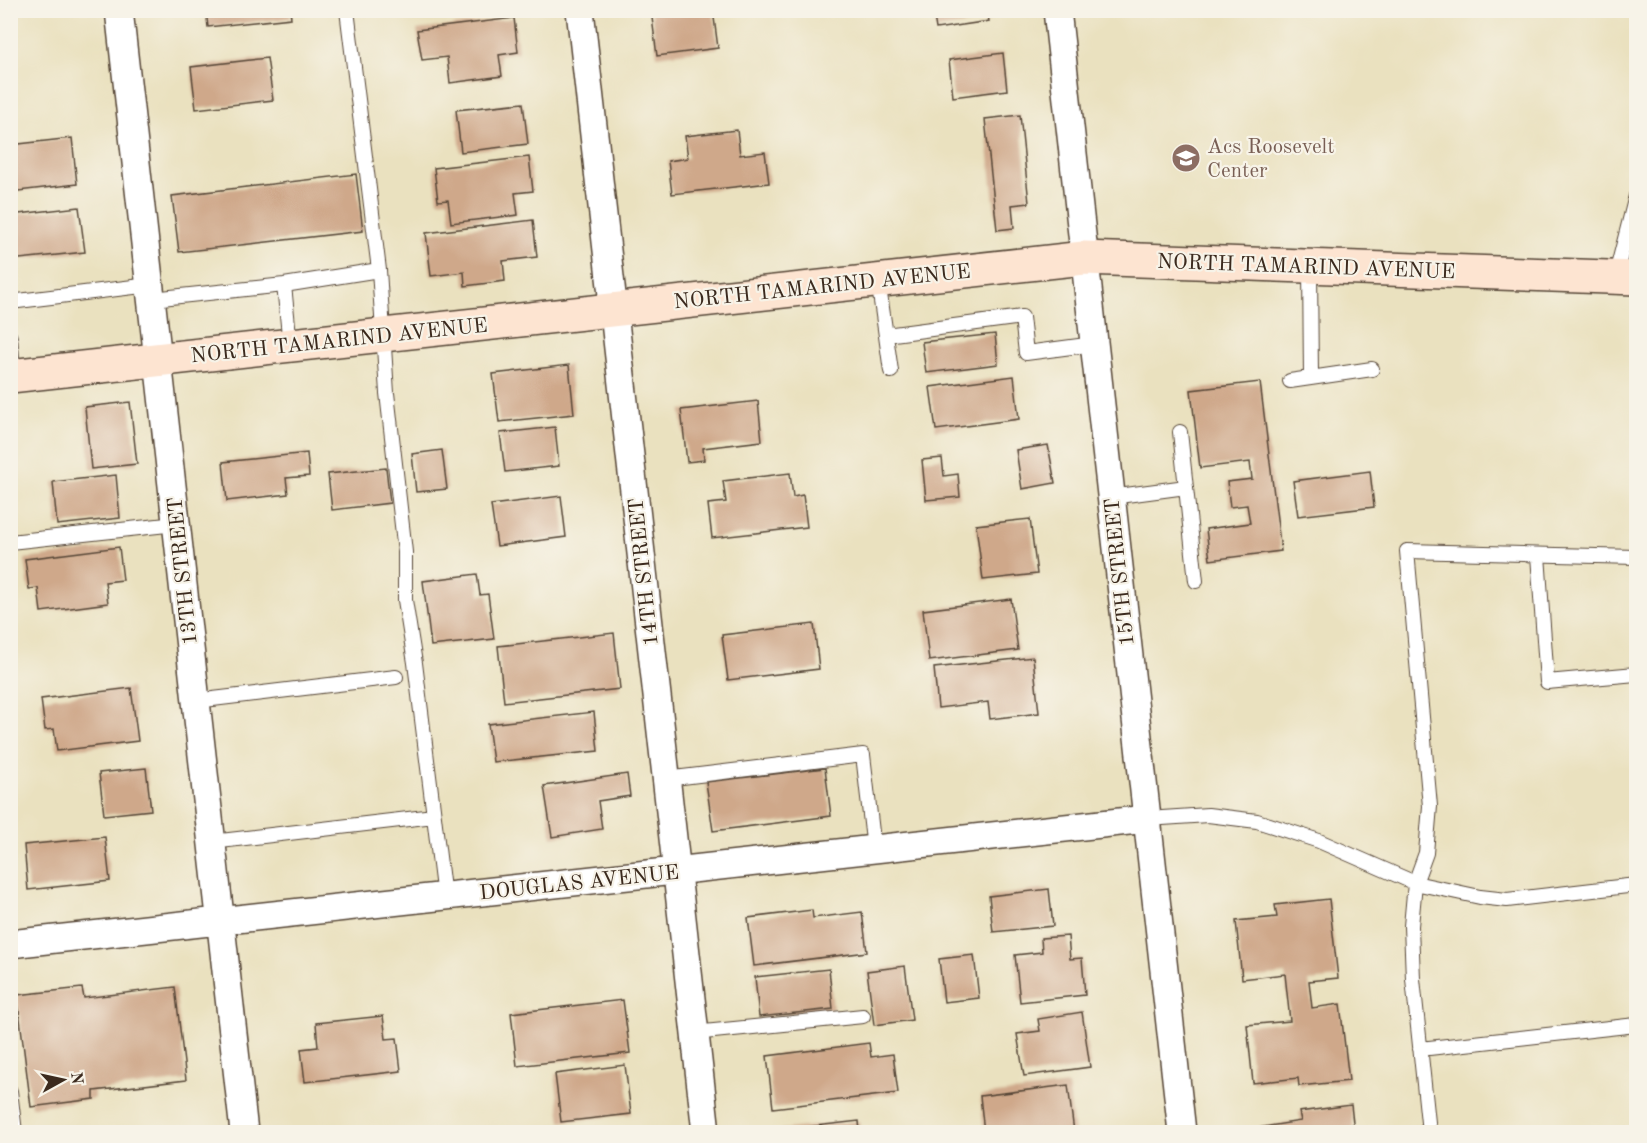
<svg xmlns="http://www.w3.org/2000/svg" width="1647" height="1143" font-family="'Old Standard TT',serif">
<style>
.building{fill:#cfa88a}
.lines{fill:none;stroke-linecap:round;stroke-linejoin:round}
.lane-casing{stroke:#554536;stroke-width:16}
.street-casing{stroke:#554536;stroke-width:30}
.secondary-casing{stroke:#554536;stroke-width:36}
.lane{stroke:#fff;stroke-width:14}
.street{stroke:#fff;stroke-width:27}
.secondary{stroke:#fde4d1;stroke-width:33}
.labels{text-anchor:middle;stroke-width:4.5;stroke-linejoin:round;paint-order:stroke}
.education-label{font-size:21px;fill:#785e54;stroke:#f7f3e8;text-anchor:start}
.street-label{font-size:21px;fill:#3b2a1e;stroke:#f7f3e8}
</style>
<rect width="100%" height="100%" fill="#f7f3e8"/>
<filter id="ink" filterUnits="userSpaceOnUse"><feTurbulence type="fractalNoise" baseFrequency=".0167" numOctaves="2"/><feDisplacementMap in="SourceGraphic" scale="12" xChannelSelector="R" yChannelSelector="G"/><feConvolveMatrix kernelMatrix="1 2 1 2 8 2 1 2 1" color-interpolation-filters="sRGB"/></filter>
<filter id="wash" filterUnits="userSpaceOnUse"><feTurbulence type="fractalNoise" baseFrequency=".008" numOctaves="4" result="noise"/><feDisplacementMap in="SourceGraphic" scale="24" xChannelSelector="R" yChannelSelector="G"/><feGaussianBlur stdDeviation="1.35" result="paint"/><feColorMatrix in="noise" values="0 0 0 0 0 0 0 0 0 0 0 0 0 0 0 0 0 1.4 0 .05"/><feComposite in="paint" operator="in"/></filter>
<g filter="url(#wash)">
<rect width="100%" height="100%" fill="#eae1bf"/>
<g id="blocks">
<path class="building" d="M206,10H290L291,18L208,27Z
M651,10H713L718,48L657,56Z
M933,10H987L989,21L936,29Z
M514,18L518,52L499,55L502,76L450,83L447,57L422,60L417,30Z
M1003,53L1007,90L953,97L949,60Z
M267,58L273,100L196,109L191,67Z
M523,103L528,144L461,152L456,110Z
M1020,115L1029,203L1012,205L1014,228L997,230L985,119Z
M737,130L740,155L765,152L769,183L672,194L668,161L688,158L685,136Z
M72,138L77,184L10,192V145Z
M529,157L533,191L515,193L518,215L451,223L448,200L438,201L434,168Z
M356,174L363,231L179,252L172,196Z
M79,207L85,252L10,260V215Z
M533,220L537,257L503,261L505,281L465,286L464,272L431,276L426,233Z
M995,334L998,364L926,373L922,342Z
M569,365L574,414L499,422L493,374Z
M1014,376L1019,419L936,430L930,387Z
M1260,382L1281,551L1210,560L1206,529L1250,523L1247,505L1230,507L1227,482L1252,479L1250,462L1200,468L1191,390Z
M758,401L762,441L703,448L704,460L687,462L681,410Z
M130,402L137,464L91,469L85,407Z
M555,427L559,466L505,472L500,433Z
M1048,445L1055,483L1022,489L1016,450Z
M442,450L447,489L416,492L412,454Z
M307,453L309,476L286,478L288,494L227,501L223,462Z
M942,458L944,476L958,474L960,497L926,500L922,460Z
M386,468L390,503L332,510L328,474Z
M1370,471L1374,507L1298,516L1293,481Z
M790,473L793,497L803,495L807,527L712,538L708,504L726,502L723,481Z
M116,475L120,518L57,525L53,482Z
M561,496L566,537L497,546L491,505Z
M1030,519L1037,574L983,580L976,525Z
M119,547L123,580L105,582L108,603L41,612L38,588L29,589L25,559Z
M477,574L480,595L488,594L494,639L431,646L423,581Z
M1011,599L1018,650L929,661L923,610Z
M814,624L819,669L728,680L722,635Z
M614,633L620,689L504,702L498,646Z
M1033,657L1039,713L990,719L988,702L938,708L934,668Z
M131,688L138,741L57,751L54,729L45,730L41,699Z
M594,712L598,751L493,762L488,724Z
M146,768L151,810L104,815L99,773Z
M825,768L831,816L713,831L706,782Z
M627,774L630,796L598,801L602,829L552,837L544,786Z
M105,837L110,881L28,890L24,845Z
M1049,889L1053,926L993,932L989,896Z
M1329,899L1338,978L1309,981L1312,1008L1340,1004L1349,1081L1299,1086L1298,1078L1253,1083L1247,1025L1290,1021L1285,974L1242,979L1236,921L1277,917L1275,905Z
M812,910L813,918L862,912L867,952L754,966L748,918Z
M1068,936L1070,959L1082,958L1085,995L1020,1002L1015,955L1042,952L1041,938Z
M974,955L979,998L944,1002L939,959Z
M905,966L912,1020L874,1025L867,971Z
M829,969L833,1009L759,1017L755,977Z
M175,987L186,1080L94,1091V1099L31,1107L17,995L82,988L84,998Z
M623,1000L630,1053L517,1066L511,1013Z
M1082,1012L1090,1067L1024,1076L1017,1034L1040,1031L1038,1019Z
M383,1016L386,1039L397,1038L401,1071L305,1082L301,1049L318,1047L316,1023Z
M869,1043L871,1057L893,1054L898,1093L773,1108L767,1056Z
M625,1065L631,1114L561,1122L555,1074Z
M1068,1085L1074,1132H984L980,1096Z
M1351,1105L1354,1132H1258L1257,1128L1301,1121L1299,1112Z
M859,1121L860,1132H780V1130Z"/>
</g>
</g>
<g filter="url(#ink)">
<use href="#blocks" fill-opacity="0" stroke="#554536" stroke-width="1.5"/>
<g class="lines">
<g class="lane-casing">
<path id="lane" d="M347,10L379,270
M1310,266L1311,378
M1615,278L1636,196
M878,280L891,371
M284,285L290,345
M152,299L284,285L379,270L387,393L405,552V600L415,663L444,897
M10,302L150,285
M886,335L1022,317L1026,353L1094,344
M10,337L14,376
M1290,381L1372,369
M1180,432L1196,581
M1111,497L1186,487
M10,542L176,524
M1538,555L1547,682L1636,674
M196,701L396,677
M666,779L863,755L874,849
M1147,819L1208,815L1257,821L1319,841L1415,883L1480,897L1507,900L1636,885
M212,842L434,816
M694,1033L863,1016
M1420,1049L1636,1025
M10,1091L15,1132
M1429,1132L1413,979L1411,926L1415,883L1426,853L1430,806L1407,551L1636,557"/>
</g>
<g class="street-casing">
<path id="street" d="M119,10L244,1132
M580,10L706,1132
M1057,10L1182,1132
M10,944L1147,819"/>
</g>
<g class="secondary-casing">
<path id="secondary" d="M10,376L1084,258L1636,278"/>
</g>
<use href="#lane" class="lane"/>
<use href="#street" class="street"/>
<use href="#secondary" class="secondary"/>
</g>
</g>
<defs>
<g id="school-disc" transform="scale(1.5)"><circle r="9.5" fill="#8d6e63" stroke="#f7f3e8"/><path d="M0-5L7-2L0 1L-7-2ZM-4 1L0 2.5L4 1V4Q0 6-4 4Z" fill="#fff"/></g>
</defs>
<g fill-rule="evenodd">
<use href="#school-disc" x="1186" y="158"/>
</g>
<g class="labels">
<g class="education-label">
<text x="1207" y="153">Acs Roosevelt<tspan x="1207" dy="24">Center</tspan></text>
</g>
<g class="street-label">
<text transform="translate(1306 266) rotate(2)" y="7">NORTH TAMARIND AVENUE</text>
<text transform="translate(822 286) rotate(-6)" y="7">NORTH TAMARIND AVENUE</text>
<text transform="translate(339 340) rotate(-6)" y="7">NORTH TAMARIND AVENUE</text>
<text transform="translate(182 571) rotate(-96)" y="7">13TH STREET</text>
<text transform="translate(643 572) rotate(-96)" y="7">14TH STREET</text>
<text transform="translate(1119 572) rotate(-96)" y="7">15TH STREET</text>
<text transform="translate(579 882) rotate(-6)" y="7">DOUGLAS AVENUE</text>
</g>
</g>
<rect width="1647" height="1143" fill="none" stroke="#f7f3e8" stroke-width="36"/>
<g transform="translate(63 1080) rotate(82)" stroke="#f7f3e8" stroke-width="4.5" paint-order="stroke">
<path d="M0-4.5L10 22L0 15L-10 22Z" fill="#3b2a1e"/>
<text y="-9" font-size="16" font-weight="bold" text-anchor="middle" fill="#3b2a1e">N</text>
</g>
</svg>
